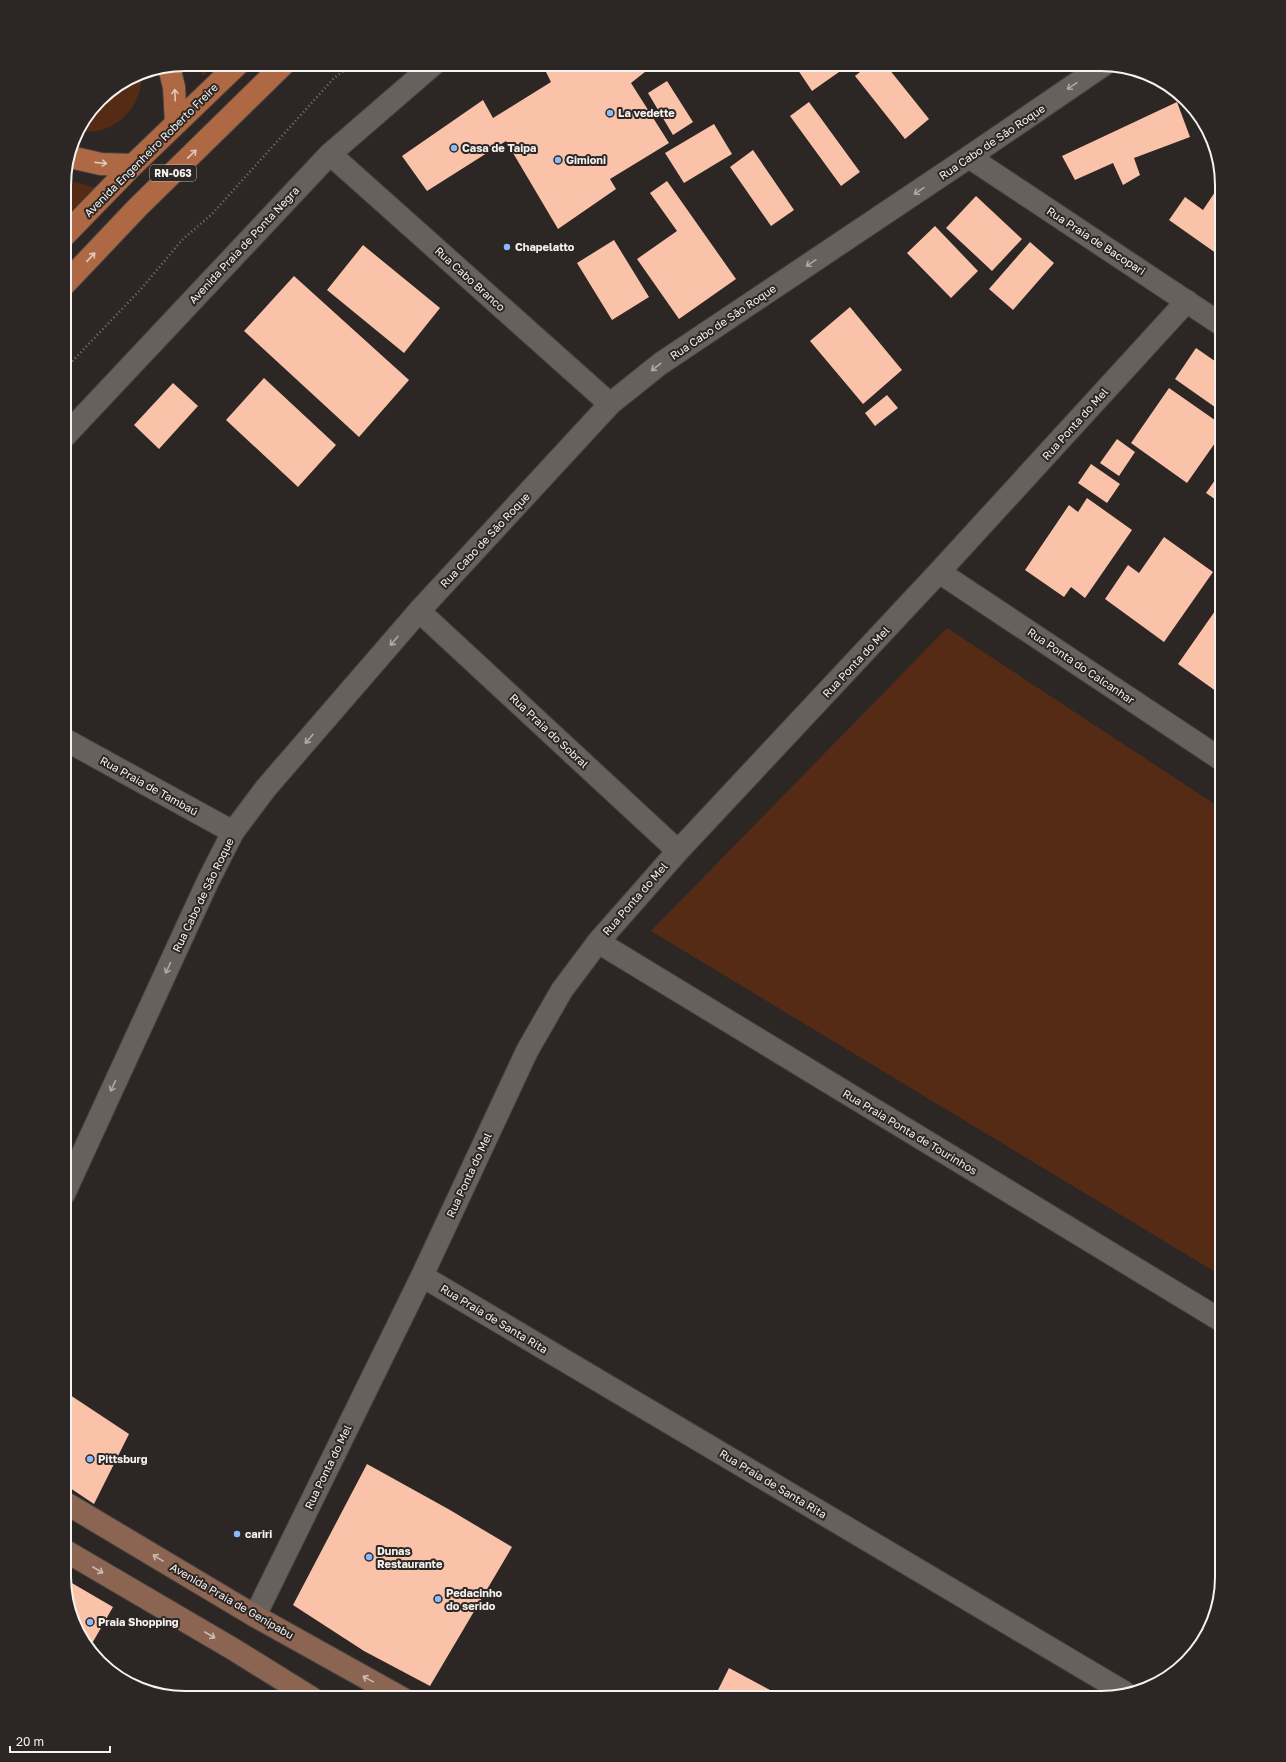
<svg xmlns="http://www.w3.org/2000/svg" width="1286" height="1762" font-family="'Golos Text',sans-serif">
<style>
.green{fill:#562b15}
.building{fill:#fac2a8}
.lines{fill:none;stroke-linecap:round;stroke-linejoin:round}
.street-casing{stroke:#46423f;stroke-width:24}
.secondary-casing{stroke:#46423f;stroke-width:24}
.primary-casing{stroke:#46423f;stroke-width:24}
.path{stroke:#7d7876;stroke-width:2.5;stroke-dasharray:1 3;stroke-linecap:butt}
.street{stroke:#67615e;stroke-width:22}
.secondary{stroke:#8b6551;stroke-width:22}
.primary{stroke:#ae6944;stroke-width:22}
.oneway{stroke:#aeaaa7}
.oneway2{stroke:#e0c9bc}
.oneway3{stroke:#cbbab0}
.poi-dot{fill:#89bafc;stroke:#2c2724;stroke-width:1.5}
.labels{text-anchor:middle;stroke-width:4;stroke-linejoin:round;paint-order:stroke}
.shield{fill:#2c2724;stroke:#b9b5b3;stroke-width:1}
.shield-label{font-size:10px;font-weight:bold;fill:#f6f2f0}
.poi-label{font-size:11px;font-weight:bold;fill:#f6f2f0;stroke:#2c2724;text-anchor:start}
.street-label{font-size:11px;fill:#f6f2f0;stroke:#2c2724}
.rim{fill:none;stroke:#f6f2f0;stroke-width:2}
</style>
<rect width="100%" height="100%" fill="#2c2724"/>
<path class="green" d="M200,64H218L202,76Z
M139,73H141C145,106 112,139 78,130L105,94Z
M64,179L96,188L64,218Z
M947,628L1222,809V1276L651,931Z"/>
<path class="building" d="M542,64H655L631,83L669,143L610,179L616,189L558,229L506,141L427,191L402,156L483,100L493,118L551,82Z
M772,64H788L777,72Z
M807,64H848L849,65L812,91L798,70Z
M870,64H885L929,119L905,139L855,76Z
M667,81L693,122L673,135L648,93Z
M809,102L860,172L841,186L790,116Z
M1177,102L1190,137L1134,158L1140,175L1123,185L1113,163L1075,180L1062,156Z
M714,124L732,154L684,183L665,153Z
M753,150L794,210L771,226L730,167Z
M667,181L736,279L679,319L637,259L677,231L650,193Z
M1221,183L1222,254L1220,256L1169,220L1185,197L1203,210Z
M976,196L1022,239L992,271L946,228Z
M935,226L978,271L951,298L907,253Z
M614,240L649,297L612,320L577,263Z
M1030,242L1054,263L1013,310L989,289Z
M363,245L440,308L404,353L327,290Z
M294,276L409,380L359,437L244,331Z
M850,307L902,370L863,404L810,341Z
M1196,348L1222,366V412L1175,379Z
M264,378L336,445L298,487L226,420Z
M173,383L198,406L159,449L134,425Z
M1169,388L1222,425V433L1187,483L1131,443Z
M887,395L898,408L875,426L865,413Z
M1117,439L1135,452L1119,476L1100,463Z
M1091,464L1120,484L1107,503L1078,483Z
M1222,470V504L1206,493Z
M1087,498L1132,530L1085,598L1071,587L1064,597L1025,570L1069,505L1078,512Z
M1164,537L1213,572L1164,642L1105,599L1128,565L1139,573Z
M1222,601V690L1220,694L1178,664Z
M64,1391L129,1434L94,1504L64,1484Z
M367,1464L450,1510L512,1547L430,1686L364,1651L293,1605Z
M65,1579L113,1607L90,1647L80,1637Z
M729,1668L785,1698H714Z"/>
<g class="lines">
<g class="street-casing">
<path id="street" d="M330,154L610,404
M969,157L1222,325
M64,437L330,154L434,64
M939,572L1222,760
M419,611L678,851
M64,739L233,832
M598,942L1222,1321
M64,1194L208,881L233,832L266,788L419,611L610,404L660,364L969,157L1105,64
M422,1276L1124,1692
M255,1616L422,1276L527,1051L562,990L598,942L678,851L939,572L1187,301"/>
</g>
<g class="secondary-casing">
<path id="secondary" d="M64,1502L255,1616L402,1698
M64,1550L233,1649L312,1698"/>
</g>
<g class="primary-casing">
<path id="primary" d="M169,67L174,87L176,123
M70,157L101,164L133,165
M64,236L133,165L238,64
M64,285L138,207L284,64"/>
</g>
<path class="path" d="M64,370L141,289L182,240L212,214L334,78L354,64"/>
<use href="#street" class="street"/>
<use href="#secondary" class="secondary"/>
<use href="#primary" class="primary"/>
</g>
<defs><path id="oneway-shaft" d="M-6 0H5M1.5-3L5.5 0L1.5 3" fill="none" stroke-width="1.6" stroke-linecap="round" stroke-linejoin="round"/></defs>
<g class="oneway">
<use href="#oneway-shaft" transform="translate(1072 86) rotate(146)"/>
<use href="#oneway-shaft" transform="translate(919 191) rotate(146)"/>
<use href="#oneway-shaft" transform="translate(811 263) rotate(146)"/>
<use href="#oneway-shaft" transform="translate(656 367) rotate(142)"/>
<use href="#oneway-shaft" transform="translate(394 641) rotate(131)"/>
<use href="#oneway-shaft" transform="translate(309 739) rotate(131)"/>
<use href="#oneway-shaft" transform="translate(168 968) rotate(115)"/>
<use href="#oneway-shaft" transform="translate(113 1086) rotate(115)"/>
</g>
<g class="oneway2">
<use href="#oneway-shaft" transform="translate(175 95) rotate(-93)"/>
<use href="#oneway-shaft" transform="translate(192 154) rotate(-44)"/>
<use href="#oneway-shaft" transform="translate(101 163) rotate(6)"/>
<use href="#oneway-shaft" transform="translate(91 257) rotate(-47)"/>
</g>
<g class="oneway3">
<use href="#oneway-shaft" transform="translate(158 1558) rotate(-149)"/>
<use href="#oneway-shaft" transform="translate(98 1570) rotate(30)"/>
<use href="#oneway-shaft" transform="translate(210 1635) rotate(30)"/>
<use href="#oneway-shaft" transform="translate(368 1679) rotate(-151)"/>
</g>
<g class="poi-dot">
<circle cx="610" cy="113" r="4"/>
<circle cx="454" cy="148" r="4"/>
<circle cx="558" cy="160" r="4"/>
<circle cx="507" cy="247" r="4"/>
<circle cx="90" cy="1459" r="4"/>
<circle cx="237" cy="1534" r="4"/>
<circle cx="369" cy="1557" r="4"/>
<circle cx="438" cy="1599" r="4"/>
<circle cx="90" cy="1622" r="4"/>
</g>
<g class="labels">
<rect class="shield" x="150" y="165" width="46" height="16" rx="3"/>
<g class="shield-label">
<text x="173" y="177">RN-063</text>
</g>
<g class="poi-label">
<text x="618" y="117">La vedette</text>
<text x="462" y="152">Casa de Taipa</text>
<text x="566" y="164">Gimioni</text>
<text x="515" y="251">Chapelatto</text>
<text x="98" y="1463">Pittsburg</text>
<text x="245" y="1538">cariri</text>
<text x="377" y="1555">Dunas<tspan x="377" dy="13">Restaurante</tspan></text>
<text x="446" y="1597">Pedacinho<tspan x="446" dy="13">do serido</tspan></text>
<text x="98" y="1626">Praia Shopping</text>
</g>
<g class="street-label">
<text transform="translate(992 142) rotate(-34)" y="4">Rua Cabo de São Roque</text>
<text transform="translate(151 150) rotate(-45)" y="4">Avenida Engenheiro Roberto Freire</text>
<text transform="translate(1096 241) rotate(33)" y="4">Rua Praia de Bacopari</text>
<text transform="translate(244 245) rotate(-47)" y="4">Avenida Praia de Ponta Negra</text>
<text transform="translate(470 279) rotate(42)" y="4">Rua Cabo Branco</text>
<text transform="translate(723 322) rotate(-34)" y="4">Rua Cabo de São Roque</text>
<text transform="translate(1075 424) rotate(-48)" y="4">Rua Ponta do Mel</text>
<text transform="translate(485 540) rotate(-47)" y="4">Rua Cabo de São Roque</text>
<text transform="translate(856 662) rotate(-47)" y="4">Rua Ponta do Mel</text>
<text transform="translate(1081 666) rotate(34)" y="4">Rua Ponta do Calcanhar</text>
<text transform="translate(549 731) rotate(43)" y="4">Rua Praia do Sobral</text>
<text transform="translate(149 786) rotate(29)" y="4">Rua Praia de Tambaú</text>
<text transform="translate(203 895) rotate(-64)" y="4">Rua Cabo de São Roque</text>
<text transform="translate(635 899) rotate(-49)" y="4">Rua Ponta do Mel</text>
<text transform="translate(910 1132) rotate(31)" y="4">Rua Praia Ponta de Tourinhos</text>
<text transform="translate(469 1175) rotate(-65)" y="4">Rua Ponta do Mel</text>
<text transform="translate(494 1319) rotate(31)" y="4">Rua Praia de Santa Rita</text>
<text transform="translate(328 1467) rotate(-64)" y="4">Rua Ponta do Mel</text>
<text transform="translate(773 1484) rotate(31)" y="4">Rua Praia de Santa Rita</text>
<text transform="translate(232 1601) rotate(30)" y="4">Avenida Praia de Genipabu</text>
</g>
</g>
<path d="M0 0H1286V1762H0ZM185 71H1101A114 114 0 0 1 1215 185V1577A114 114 0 0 1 1101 1691H185A114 114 0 0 1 71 1577V185A114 114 0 0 1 185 71Z" fill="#2c2724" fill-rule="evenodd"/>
<path class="rim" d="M185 71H1101A114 114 0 0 1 1215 185V1577A114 114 0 0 1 1101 1691H185A114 114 0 0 1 71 1577V185A114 114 0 0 1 185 71Z"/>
<path d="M10 1746v6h100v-6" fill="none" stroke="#f6f2f0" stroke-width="2"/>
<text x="16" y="1746" font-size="12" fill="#f6f2f0" stroke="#2c2724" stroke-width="3" paint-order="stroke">20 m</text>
</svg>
